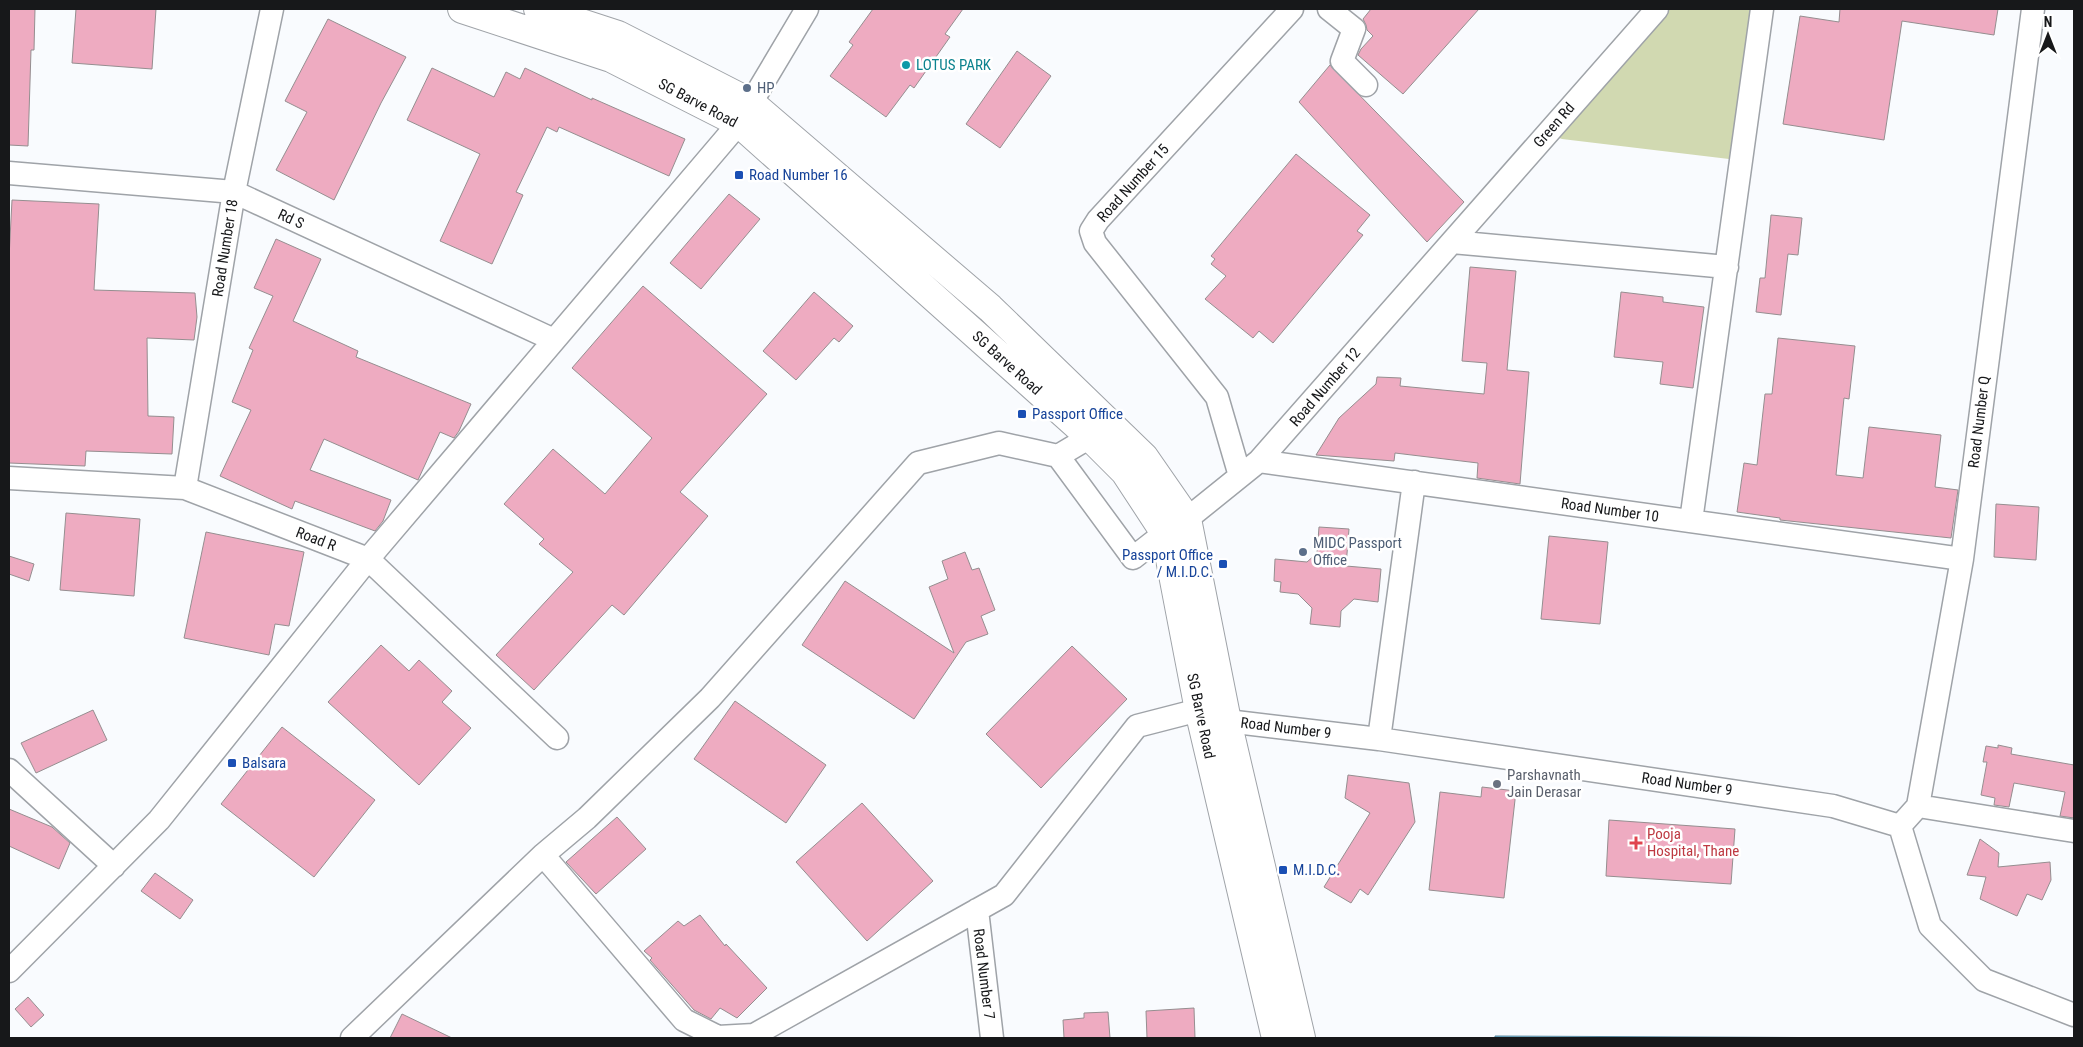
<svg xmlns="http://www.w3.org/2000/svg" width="2083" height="1047" font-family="'Roboto Condensed',sans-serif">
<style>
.green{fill:#d1d9b1}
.water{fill:#6fb4d3;stroke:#55859c}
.building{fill:#eeabc1;stroke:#958e90}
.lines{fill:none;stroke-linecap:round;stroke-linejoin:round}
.minor-casing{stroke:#9fa3a8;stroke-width:25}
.major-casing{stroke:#9fa3a8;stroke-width:30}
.minor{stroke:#fff;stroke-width:22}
.major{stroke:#fff;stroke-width:28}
.culture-dot{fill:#0f9aa8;stroke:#fff;stroke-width:2}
.service-dot{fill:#5c6f8a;stroke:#fff;stroke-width:2}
.transit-dot{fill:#1a4fb4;stroke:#fff;stroke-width:2}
.worship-dot{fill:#6b7280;stroke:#fff;stroke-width:2}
.health-dot{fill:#e0444e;stroke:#fff;stroke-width:2}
.labels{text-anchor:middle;stroke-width:5;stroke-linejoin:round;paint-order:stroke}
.culture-label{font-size:15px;fill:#0d838f;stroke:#fff;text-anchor:start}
.service-label{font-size:15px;fill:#4e5e75;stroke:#fff;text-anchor:start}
.street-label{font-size:15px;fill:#17181a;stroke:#fff}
.transit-label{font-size:15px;fill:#164399;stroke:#fff;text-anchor:start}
.worship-label{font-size:15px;fill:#5b616d;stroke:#fff;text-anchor:start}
.health-label{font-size:15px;fill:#be3a42;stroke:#fff;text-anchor:start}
</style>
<rect width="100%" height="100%" fill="#f9fbfe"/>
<path class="green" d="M1664,9H1752L1729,159L1562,139L1551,135Z"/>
<path class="water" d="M1495,1036L1898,1038H1495Z"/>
<path class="building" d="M9,9H35L34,50H31L28,146L9,145Z
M76,9H156L152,69L72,63Z
M873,9H963L945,34L950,37L914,88L910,85L886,117L830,76L853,45L849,42Z
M1371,9H1479L1403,94L1358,55L1361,49L1373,36L1367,30L1366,25L1363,19Z
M1840,9H1998L1994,35L1902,21L1884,140L1783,124L1800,16L1839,22Z
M328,19L406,57L381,103L334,200L276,170L307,112L285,101Z
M1017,51L1051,76L1000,148L966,124Z
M1330,65L1464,202L1427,242L1299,102Z
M432,68L494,97L506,72L520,79L525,68L592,100V98L685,139L669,176L559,127L557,132L547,127L516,192L523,195L492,264L440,241L480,154L407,120Z
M1296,154L1370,215L1357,231L1363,235L1273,343L1259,331L1253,338L1205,299L1226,276L1211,264L1215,259L1211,256Z
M729,194L760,219L701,289L670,263Z
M12,200L99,204L94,290L195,293L197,317L194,340L147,338L148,416L174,417L172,454L86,451L85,466L9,463V258Z
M1771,215L1802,218L1798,255L1788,254L1781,315L1756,312L1760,278H1765Z
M276,239L321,259L293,321L358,351L356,357L471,404L459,431L454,438L440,432L418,480L324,439L310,470L391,500L383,521L375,531L295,501L292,509L220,476L251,410L232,402L253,350L249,348L273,296L254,288Z
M1470,267L1516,271L1507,370L1529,372L1520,484L1477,478L1478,463L1395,453L1394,461L1316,455L1339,418L1376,384L1377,377L1401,378L1400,386L1484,394L1487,363L1462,361Z
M643,286L767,394L680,492L708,516L624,615L612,605L534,690L496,655L573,572L539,544L544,539L504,504L553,449L605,494L652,438L572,368Z
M814,292L853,326L839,342L834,338L796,380L763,351Z
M1621,292L1663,297V302L1704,307L1693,388L1660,384L1663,362L1614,357Z
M1778,338L1855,346L1849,399L1844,398L1836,475L1863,478L1869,427L1941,435L1935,487L1958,490L1951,538L1780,520V518L1737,512L1744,463L1757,465L1765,394H1772Z
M1996,504L2039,507L2036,560L1994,557Z
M66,513L140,519L134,596L60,590Z
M1319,527L1349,529L1346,566L1381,569L1378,602L1354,599L1341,611L1340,627L1310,624L1312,608L1298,594L1280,592L1281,582L1274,581L1275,559L1307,562L1317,553Z
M206,532L304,552L289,626L275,624L269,655L184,638Z
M1549,536L1608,542L1600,624L1541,619Z
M965,552L972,570L979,568L995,610L981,616L988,634L966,642L914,719L802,645L845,581L954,653L929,587L948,579L942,561Z
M9,556L34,564L29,581L9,574Z
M381,645L409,671L419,660L435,675L452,691L442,702L471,728L419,785L328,702Z
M1072,646L1127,699L1041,788L986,734Z
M735,701L826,765L786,823L694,759Z
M93,710L107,740L36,773L21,743Z
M282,727L375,800L314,877L221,804Z
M1998,745L2012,748L2011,754L2074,765V818L2060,816L2065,792L2014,783L2009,807L1994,805L1995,798L1981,795L1987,762H1983L1986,746L1998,748Z
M1348,775L1409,783L1415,822L1368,895L1360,889L1351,903L1324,887L1370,813L1345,798Z
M1482,787L1516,791L1504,898L1429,890L1440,792L1481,797Z
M862,803L933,881L867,941L796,862Z
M9,809L52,827L70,843L59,869L9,846Z
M617,817L646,849L596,894L566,862Z
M1609,820L1735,829L1731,884L1606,876Z
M1980,839L1999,853L1998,867L2050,862L2051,880L2042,900L2027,894L2017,916L1980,899L1986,877L1967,875Z
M155,873L193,900L180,919L141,891Z
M700,915L725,946L726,944L767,988L737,1018L720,1008L711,1019L694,1010L650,960L652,958L644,951L678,921L684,926Z
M28,997L44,1015L31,1027L15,1009Z
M1194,1008L1195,1038H1147L1146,1011Z
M1108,1012L1110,1038H1064L1063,1020L1084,1018V1013Z
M402,1014L452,1038H390Z"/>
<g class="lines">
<g class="minor-casing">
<path id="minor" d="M1329,9L1354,29L1342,61L1366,85
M751,103L807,9
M9,173L234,192L554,340
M1452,242L1727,267
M1058,456L1090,437
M1259,461L1962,559
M1240,476L1217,397L1095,243L1091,231L1098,220L1292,9
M9,478L185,488L368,559L557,738
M185,488L234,192L272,9
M1187,519L1259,461L1657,9
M1691,521L1762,9
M1379,739L1414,482
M9,770L114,866
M1918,806L2074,831
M1900,826L1918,806L1962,559L2033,9
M543,855L684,1020L718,1037L754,1035L1004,895L1137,726L1199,710L1227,721L1379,739L1833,806L1900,826L1930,926L1984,980L2074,1015
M977,910L992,1038
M9,971L159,820L368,559L739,123
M352,1038L543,855L587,818L710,698L918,463L999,443L1058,456L1133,558L1165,533"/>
</g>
<g class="major-casing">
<path id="major" d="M462,9L611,58L739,123L1090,437L1125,472L1165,533L1199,710L1276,1038
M538,9L618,35L751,103L990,308L1144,457L1187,519L1227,721L1301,1038"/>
</g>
<use href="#minor" class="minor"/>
<use href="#major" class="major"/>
</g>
<circle class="culture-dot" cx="906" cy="65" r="5"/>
<g class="service-dot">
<circle cx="747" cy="88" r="5"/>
<circle cx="1303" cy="552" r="5"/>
</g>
<g class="transit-dot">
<rect x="734" y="170" width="10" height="10" rx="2.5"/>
<rect x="1017" y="409" width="10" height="10" rx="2.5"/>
<rect x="1218" y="559" width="10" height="10" rx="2.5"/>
<rect x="227" y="758" width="10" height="10" rx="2.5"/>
<rect x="1278" y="865" width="10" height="10" rx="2.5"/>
</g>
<circle class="worship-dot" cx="1497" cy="784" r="5"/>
<path class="health-dot" d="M1633.5 835.5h5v5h5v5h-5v5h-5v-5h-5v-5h5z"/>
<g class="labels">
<g class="culture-label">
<text x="916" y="70">LOTUS PARK</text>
</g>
<g class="service-label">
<text x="757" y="93">HP</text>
<text x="1313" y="548">MIDC Passport<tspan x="1313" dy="17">Office</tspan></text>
</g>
<g class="street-label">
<text transform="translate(698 103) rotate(28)" y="5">SG Barve Road</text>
<text transform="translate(1554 125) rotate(-49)" y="5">Green Rd</text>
<text transform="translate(1133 183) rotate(-48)" y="5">Road Number 15</text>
<text transform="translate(291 219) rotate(25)" y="5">Rd S</text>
<text transform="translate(225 248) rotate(-81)" y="5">Road Number 18</text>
<text transform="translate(1007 363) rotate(42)" y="5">SG Barve Road</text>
<text transform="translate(1325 387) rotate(-49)" y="5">Road Number 12</text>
<text transform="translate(1979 422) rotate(-83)" y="5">Road Number Q</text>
<text transform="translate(1610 510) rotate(8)" y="5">Road Number 10</text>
<text transform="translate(316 539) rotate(21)" y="5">Road R</text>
<text transform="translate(1201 716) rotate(78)" y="5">SG Barve Road</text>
<text transform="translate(1286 728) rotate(7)" y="5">Road Number 9</text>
<text transform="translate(1687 784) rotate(8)" y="5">Road Number 9</text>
<text transform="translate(984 974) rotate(83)" y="5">Road Number 7</text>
</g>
<g class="transit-label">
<text x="749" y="180">Road Number 16</text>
<text x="1032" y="419">Passport Office</text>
<text x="1213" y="560" text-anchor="end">Passport Office<tspan x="1213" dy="17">/ M.I.D.C.</tspan></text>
<text x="242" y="768">Balsara</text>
<text x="1293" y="875">M.I.D.C.</text>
</g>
<g class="worship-label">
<text x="1507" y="780">Parshavnath<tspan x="1507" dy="17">Jain Derasar</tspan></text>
</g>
<g class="health-label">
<text x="1647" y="839">Pooja<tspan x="1647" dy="17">Hospital, Thane</tspan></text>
</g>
</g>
<rect width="2083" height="1047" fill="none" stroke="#17181a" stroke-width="20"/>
<g transform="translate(2048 35)" stroke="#ffffff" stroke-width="4" paint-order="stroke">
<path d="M0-4L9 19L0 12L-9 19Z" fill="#17181a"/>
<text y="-8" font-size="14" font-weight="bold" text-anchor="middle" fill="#17181a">N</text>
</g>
</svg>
